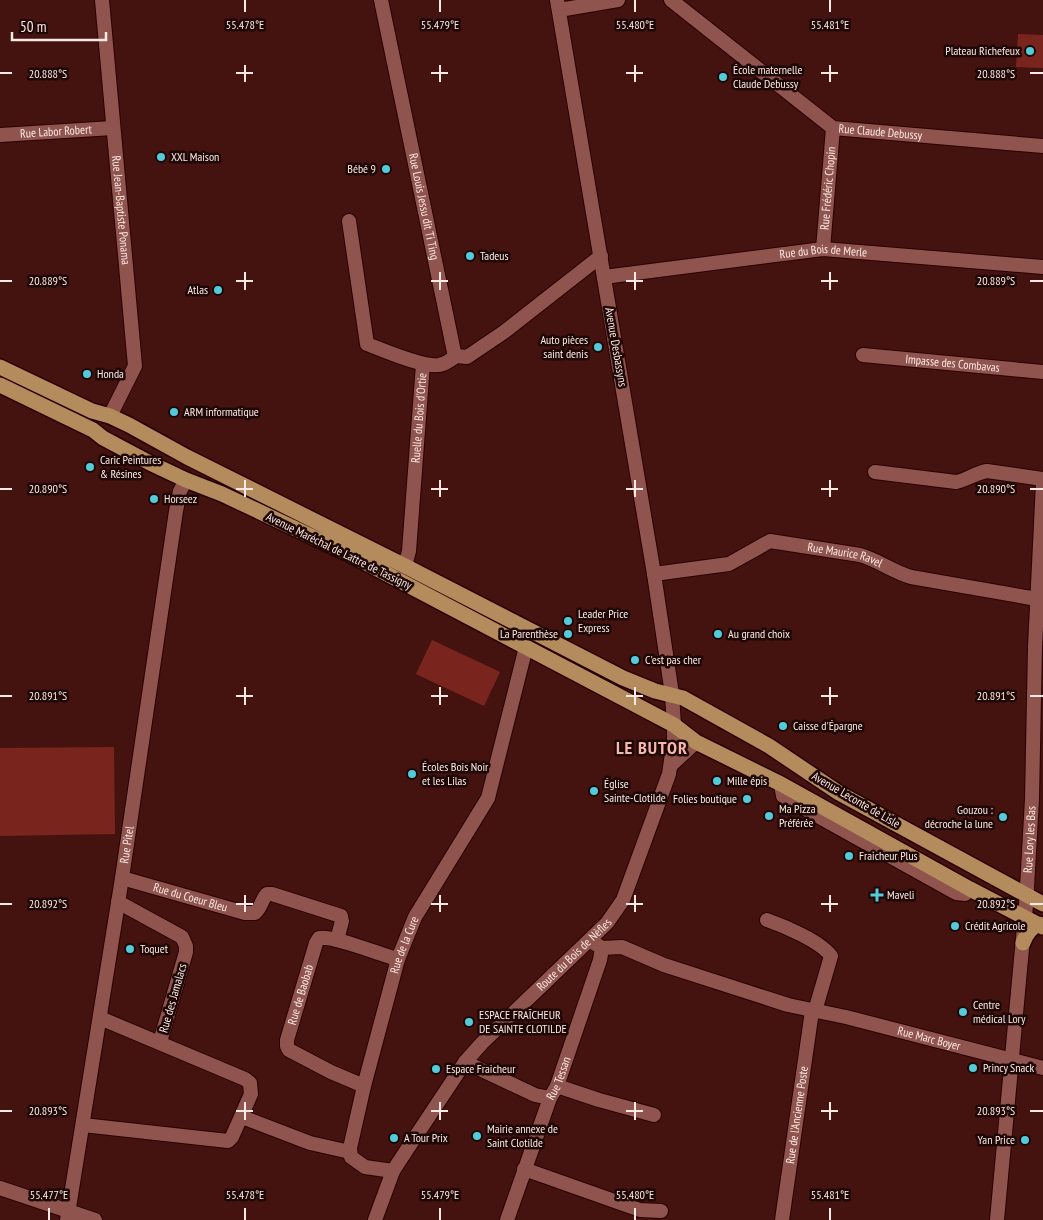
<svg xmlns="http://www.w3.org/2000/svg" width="1043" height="1220" font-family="'PT Sans Narrow',sans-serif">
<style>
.green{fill:#79251e}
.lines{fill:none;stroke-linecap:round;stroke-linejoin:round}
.minor-casing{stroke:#290000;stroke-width:16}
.major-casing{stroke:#290000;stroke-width:18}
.minor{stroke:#8e544d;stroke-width:14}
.major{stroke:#b38b5d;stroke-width:15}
.ticks{fill:none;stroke:#fce8e4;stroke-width:2}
.poi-dot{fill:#53cbdb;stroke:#1d0806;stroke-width:2}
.labels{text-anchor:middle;stroke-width:5;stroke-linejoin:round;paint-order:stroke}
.poi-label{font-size:12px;fill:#fce8e4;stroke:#1d0806;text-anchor:start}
.street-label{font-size:12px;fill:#fce8e4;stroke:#1d0806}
.district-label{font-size:18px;font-weight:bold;letter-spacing:1px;fill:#f8b7ad;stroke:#1d0806}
.ticks-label{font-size:12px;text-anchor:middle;fill:#fce8e4;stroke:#1d0806;stroke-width:5;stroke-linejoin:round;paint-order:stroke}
</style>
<rect width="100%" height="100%" fill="#45130f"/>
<path class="green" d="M1018,34L1043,35V68L1016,67Z
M432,640L500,672L484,706L416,674Z
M114,747L115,834L0,836V748Z"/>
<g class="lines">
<g class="minor-casing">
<g id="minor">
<path id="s1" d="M102,0L135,366L110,416"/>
<path id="s2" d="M381,0L454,352L456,356"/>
<path id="s3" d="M671,0L833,128L1043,146"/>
<path d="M559,10L618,0"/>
<path id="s4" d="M0,135L113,128"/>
<path d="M349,221L367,344C383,350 424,368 439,365C445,364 451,360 456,356"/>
<path id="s5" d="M823,249L833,128"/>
<path id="s6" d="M604,277L823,249L1043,267"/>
<path id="s7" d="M863,355L1043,372"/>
<path d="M456,356L467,357L504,332L601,256"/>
<path d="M875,472L956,482C967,480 975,473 987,471L1043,479"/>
<path id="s8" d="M405,566L409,551L423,364"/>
<path id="s9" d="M654,574L729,564L770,541L860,555C878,560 893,572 911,577L1037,599"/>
<path d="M671,765L696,742"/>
<path d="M781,784L783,796L787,799L956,893L965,894L970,889"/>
<path id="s10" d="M122,878L245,913H255C262,907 261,900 267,894H272L341,916L342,921L337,940"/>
<path d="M118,902L182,937L186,946V952L160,1042"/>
<path d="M767,920C784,926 820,941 831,956L815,1011"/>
<path id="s11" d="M602,948L622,947L664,965L788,1005L846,1017L1043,1068"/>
<path d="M465,1062L535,1095L550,1098"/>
<path id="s12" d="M364,1086L331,1072L289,1050L287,1046V1040L316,943L319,938C334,935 380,955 398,959"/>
<path d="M557,1086L599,1100L654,1115"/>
<path d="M242,1117L310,1143L350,1152"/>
<path d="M83,1125L228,1141L232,1137L251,1094L250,1083L245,1079L100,1018"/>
<path d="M524,1169L640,1210L661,1211"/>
<path id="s13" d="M393,1171L365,1167L351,1157L350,1148L364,1086L398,959L415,917L488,798L526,647"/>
<path d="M0,1188L95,1220"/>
<path id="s14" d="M67,1220L122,878L176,511L180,491L186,480"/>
<path id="s15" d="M375,1220L393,1171L406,1151L465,1062L482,1043L607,923L623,900L669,774L674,740V725L672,694L654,574L557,0"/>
<path id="s16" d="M507,1220L550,1098L557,1086L600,960L602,948L594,943"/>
<path id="s17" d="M782,1220L812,1011"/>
<path id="s18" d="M997,1220L1026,905L1032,799L1035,647L1043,482"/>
</g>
</g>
<g class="major-casing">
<path id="major" d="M0,367L92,411L110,416L129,425L187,457L405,566L623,678L655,691L683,698L769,746L839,793L1043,904
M0,385L93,430L103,438L150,463L186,480L222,494L349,554L674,725L696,742L781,784L970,889L1043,927
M1023,943C1026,934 1030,928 1039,924"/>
</g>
<use href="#minor" class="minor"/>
<use href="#major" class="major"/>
</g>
<path class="ticks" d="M245,0V12M440,0V12M635,0V12M830,0V12M245,65V82M440,65V82M635,65V82M830,65V82M0,73H12M236,73H253M431,73H448M626,73H643M821,73H838M1030,73H1043M245,272V290M440,272V290M635,272V290M830,272V290M0,281H12M236,281H253M431,281H448M626,281H643M821,281H838M1030,281H1043M245,480V497M440,480V497M635,480V497M830,480V497M0,489H12M236,489H253M431,489H448M626,489H643M821,489H838M1030,489H1043M245,687V705M440,687V705M635,687V705M830,687V705M0,696H12M236,696H253M431,696H448M626,696H643M821,696H838M1030,696H1043M245,895V912M440,895V912M635,895V912M830,895V912M0,904H12M236,904H253M431,904H448M626,904H643M821,904H838M1030,904H1043M245,1102V1120M440,1102V1120M635,1102V1120M830,1102V1120M0,1111H12M236,1111H253M431,1111H448M626,1111H643M821,1111H838M1030,1111H1043M49,1208V1220M245,1208V1220M440,1208V1220M635,1208V1220M830,1208V1220"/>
<g class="poi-dot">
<circle cx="1030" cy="51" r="5"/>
<circle cx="723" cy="77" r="5"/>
<circle cx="161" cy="157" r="5"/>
<circle cx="386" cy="169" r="5"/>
<circle cx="470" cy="256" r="5"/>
<circle cx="218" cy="290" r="5"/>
<circle cx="598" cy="347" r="5"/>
<circle cx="87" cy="374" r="5"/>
<circle cx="174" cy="412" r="5"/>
<circle cx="90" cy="467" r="5"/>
<circle cx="154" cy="499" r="5"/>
<circle cx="568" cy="621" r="5"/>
<circle cx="568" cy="634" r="5"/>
<circle cx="718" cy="634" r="5"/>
<circle cx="635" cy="660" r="5"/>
<circle cx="783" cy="726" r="5"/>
<circle cx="412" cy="774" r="5"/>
<circle cx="717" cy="781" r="5"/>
<circle cx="594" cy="791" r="5"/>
<circle cx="747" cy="799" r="5"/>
<circle cx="769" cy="816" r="5"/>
<circle cx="1003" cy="817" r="5"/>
<circle cx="849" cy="856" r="5"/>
<path d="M874.5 887.5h5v5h5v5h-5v5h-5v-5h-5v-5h5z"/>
<circle cx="955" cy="926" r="5"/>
<circle cx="130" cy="949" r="5"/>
<circle cx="963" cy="1012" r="5"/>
<circle cx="469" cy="1022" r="5"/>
<circle cx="973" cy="1068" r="5"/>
<circle cx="436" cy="1069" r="5"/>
<circle cx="477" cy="1136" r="5"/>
<circle cx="394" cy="1138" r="5"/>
<circle cx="1025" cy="1140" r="5"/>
</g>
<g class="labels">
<g class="poi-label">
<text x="1020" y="55" text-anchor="end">Plateau Richefeux</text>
<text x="733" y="74">École maternelle<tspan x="733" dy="14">Claude Debussy</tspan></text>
<text x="171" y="161">XXL Maison</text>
<text x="376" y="173" text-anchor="end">Bébé 9</text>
<text x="480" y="260">Tadeus</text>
<text x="208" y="294" text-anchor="end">Atlas</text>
<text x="588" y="344" text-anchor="end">Auto pièces<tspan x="588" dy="14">saint denis</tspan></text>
<text x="97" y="378">Honda</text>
<text x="184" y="416">ARM informatique</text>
<text x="100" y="464">Caric Peintures<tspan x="100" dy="14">&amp; Résines</tspan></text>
<text x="164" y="503">Horseez</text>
<text x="578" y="618">Leader Price<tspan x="578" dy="14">Express</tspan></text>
<text x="558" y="638" text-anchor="end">La Parenthèse</text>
<text x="728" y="638">Au grand choix</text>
<text x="645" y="664">C'est pas cher</text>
<text x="793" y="730">Caisse d'Épargne</text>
<text x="422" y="771">Écoles Bois Noir<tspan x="422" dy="14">et les Lilas</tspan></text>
<text x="727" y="785">Mille épis</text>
<text x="604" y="788">Église<tspan x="604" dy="14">Sainte-Clotilde</tspan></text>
<text x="737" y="803" text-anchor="end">Folies boutique</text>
<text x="779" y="813">Ma Pizza<tspan x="779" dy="14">Préférée</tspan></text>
<text x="993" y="814" text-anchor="end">Gouzou :<tspan x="993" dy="14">décroche la lune</tspan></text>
<text x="859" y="860">Fraicheur Plus</text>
<text x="887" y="899">Maveli</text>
<text x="965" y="930">Crédit Agricole</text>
<text x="140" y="953">Toquet</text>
<text x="973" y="1009">Centre<tspan x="973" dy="14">médical Lory</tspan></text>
<text x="479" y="1019">ESPACE FRAÎCHEUR<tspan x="479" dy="14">DE SAINTE CLOTILDE</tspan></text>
<text x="983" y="1072">Princy Snack</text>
<text x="446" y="1073">Espace Fraicheur</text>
<text x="487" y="1133">Mairie annexe de<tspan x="487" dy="14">Saint Clotilde</tspan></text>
<text x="404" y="1142">A Tour Prix</text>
<text x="1015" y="1144" text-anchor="end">Yan Price</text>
</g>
<g class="street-label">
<text dy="4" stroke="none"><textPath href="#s4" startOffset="56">Rue Labor Robert</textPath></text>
<text dy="4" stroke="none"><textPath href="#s3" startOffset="254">Rue Claude Debussy</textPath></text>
<text dy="4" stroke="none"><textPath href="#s5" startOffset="61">Rue Frédéric Chopin</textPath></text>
<text dy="4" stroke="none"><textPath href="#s2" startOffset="211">Rue Louis Jessu dit Ti Ting</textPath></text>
<text dy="4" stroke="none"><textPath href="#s1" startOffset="211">Rue Jean-Baptiste Ponama</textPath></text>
<text dy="4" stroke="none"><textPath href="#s6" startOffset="221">Rue du Bois de Merle</textPath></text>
<text transform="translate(616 347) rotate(80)" y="4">Avenue Desbassyns</text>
<text dy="4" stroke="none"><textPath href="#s7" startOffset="90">Impasse des Combavas</textPath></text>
<text dy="4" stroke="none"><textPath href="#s8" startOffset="149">Ruelle du Bois d'Ortie</textPath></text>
<text transform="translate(339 551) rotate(26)" y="4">Avenue Maréchal de Lattre de Tassigny</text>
<text dy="4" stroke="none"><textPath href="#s9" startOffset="199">Rue Maurice Ravel</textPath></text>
<text transform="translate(856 800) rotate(30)" y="4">Avenue Leconte de Lisle</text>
<text dy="4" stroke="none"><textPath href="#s18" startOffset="382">Rue Lory les Bas</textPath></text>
<text dy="4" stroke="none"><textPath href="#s14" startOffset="380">Rue Pitel</textPath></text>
<text dy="4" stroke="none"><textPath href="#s10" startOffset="71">Rue du Coeur Bleu</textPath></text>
<text dy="4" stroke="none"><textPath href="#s13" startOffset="265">Rue de la Cure</textPath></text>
<text dy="4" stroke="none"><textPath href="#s15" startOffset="336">Route du Bois de Nèfles</textPath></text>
<text dy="4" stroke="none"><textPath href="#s12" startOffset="141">Rue de Baobab</textPath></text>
<text transform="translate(173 998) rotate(-74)" y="4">Rue des Jamalacs</text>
<text dy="4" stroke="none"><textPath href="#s11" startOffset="341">Rue Marc Boyer</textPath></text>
<text dy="4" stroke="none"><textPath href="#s16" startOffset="151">Rue Tessan</textPath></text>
<text dy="4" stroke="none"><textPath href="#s17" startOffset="106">Rue de l'Ancienne Poste</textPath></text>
</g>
<g class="district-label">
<text x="652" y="754">LE BUTOR</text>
</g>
</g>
<g class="ticks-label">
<text x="245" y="29">55.478°E</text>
<text x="440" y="29">55.479°E</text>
<text x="635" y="29">55.480°E</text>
<text x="830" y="29">55.481°E</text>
<text x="48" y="78">20.888°S</text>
<text x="996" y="78">20.888°S</text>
<text x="48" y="285">20.889°S</text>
<text x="996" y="285">20.889°S</text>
<text x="48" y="493">20.890°S</text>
<text x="996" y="493">20.890°S</text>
<text x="48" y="700">20.891°S</text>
<text x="996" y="700">20.891°S</text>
<text x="48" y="908">20.892°S</text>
<text x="996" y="908">20.892°S</text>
<text x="48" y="1115">20.893°S</text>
<text x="996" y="1115">20.893°S</text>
<text x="49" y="1199">55.477°E</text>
<text x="245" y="1199">55.478°E</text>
<text x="440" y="1199">55.479°E</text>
<text x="635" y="1199">55.480°E</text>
<text x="830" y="1199">55.481°E</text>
</g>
<path d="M12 32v8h94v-8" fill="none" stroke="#fce8e4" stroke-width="2.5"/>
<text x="20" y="32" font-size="15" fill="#fce8e4" stroke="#1d0806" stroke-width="4" paint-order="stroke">50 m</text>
</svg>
